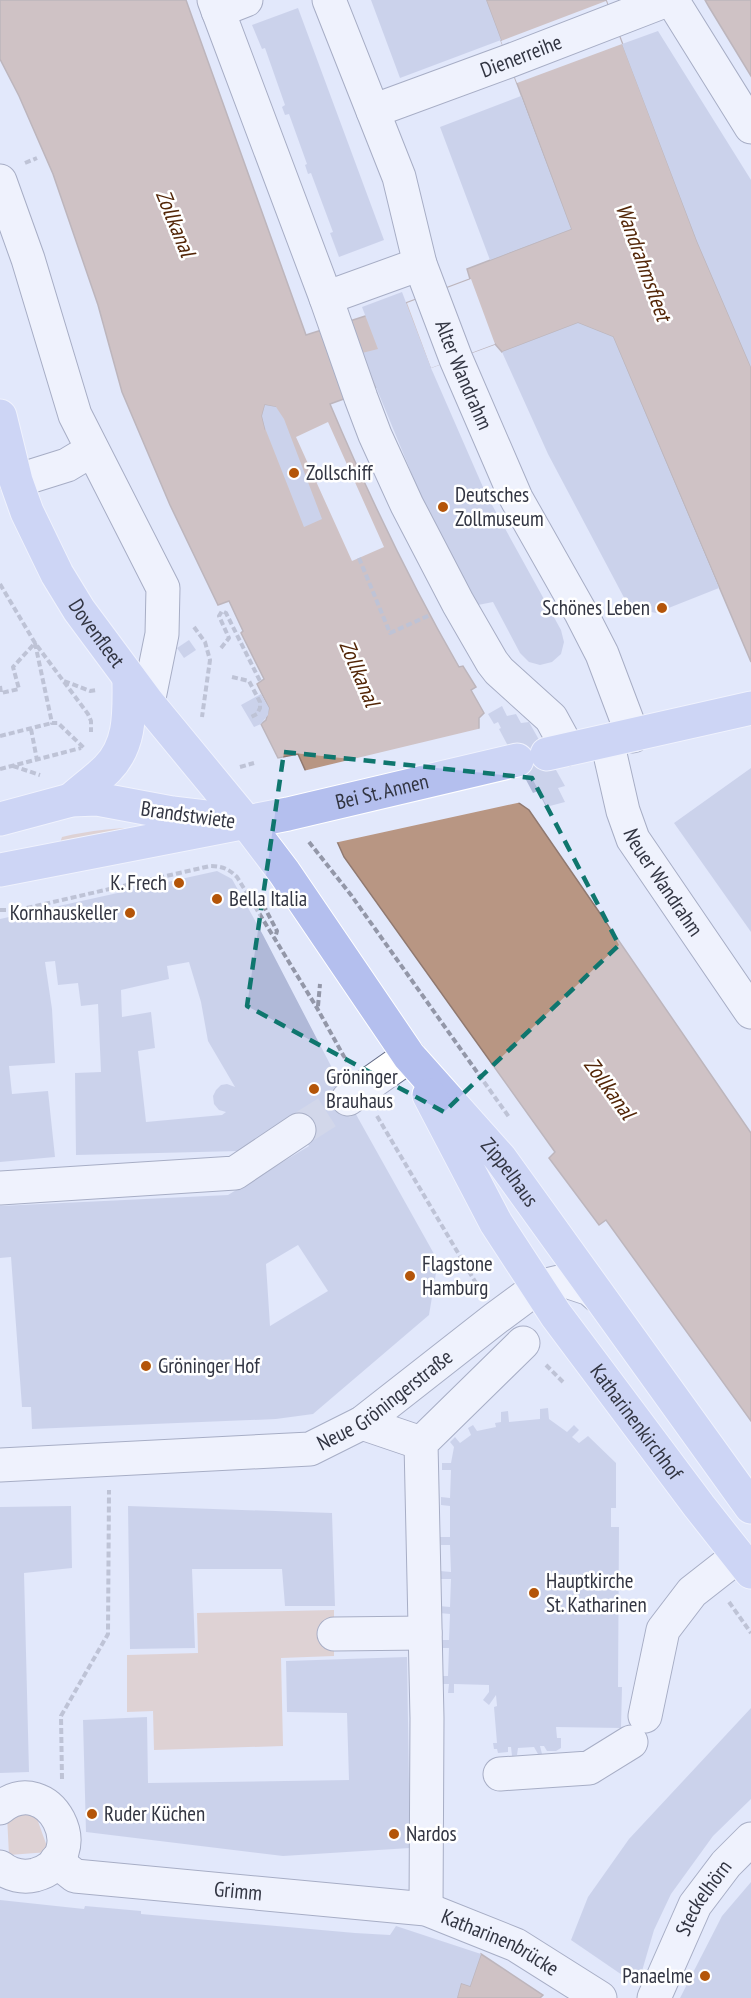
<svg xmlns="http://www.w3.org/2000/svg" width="751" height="1998" font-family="'PT Sans Narrow',sans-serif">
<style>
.green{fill:#dab8a5}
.water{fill:#b89683;stroke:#907970;stroke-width:1.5;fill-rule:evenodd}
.pier{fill:#e2e8fb}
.building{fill:#b0b9d8;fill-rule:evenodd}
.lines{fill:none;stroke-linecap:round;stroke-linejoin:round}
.minor-tunnel{stroke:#bfc4d6;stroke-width:33;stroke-dasharray:33 16;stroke-linecap:butt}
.minor-casing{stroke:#606884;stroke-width:35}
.major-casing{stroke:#fff;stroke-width:35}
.path{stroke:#9397a8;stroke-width:4;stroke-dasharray:6 3;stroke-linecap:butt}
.minor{stroke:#fff;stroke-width:33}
.major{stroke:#b4bfee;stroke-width:33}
.marked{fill:none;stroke:#0f766e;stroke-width:4.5;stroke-dasharray:12 8;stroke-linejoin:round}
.poi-dot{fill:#b45509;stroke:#fff;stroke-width:2}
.labels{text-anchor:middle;stroke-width:5;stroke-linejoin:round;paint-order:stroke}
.street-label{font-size:21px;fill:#323542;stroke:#fff}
.poi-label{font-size:21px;fill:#323542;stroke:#fff;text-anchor:start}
.water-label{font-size:22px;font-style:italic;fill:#532607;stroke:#fff}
</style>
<rect width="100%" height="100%" fill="#e2e8fb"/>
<path class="green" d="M147,827L60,843L62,837C91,830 117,828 147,827Z
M334,1610V1656L281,1658L283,1746L154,1750L153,1711L127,1712V1655L198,1653L197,1613Z
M35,1813L49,1852L9,1855L7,1816Z"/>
<path class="water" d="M0,0H186L306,335L406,303L470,279L467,269L571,229L486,0H606L697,241L751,367V662L613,337L578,323L502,352L495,344L330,404C368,494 410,582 459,667L463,666L476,687L471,690L484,713L479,718V729L519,803L529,810L751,1133V1421L606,1220L599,1225L549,1158L555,1152L344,857L298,754L278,758L261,724L266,720L269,708L257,684L264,679L241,633L243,631L229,601L218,605L170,505L122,392L98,305L53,174L19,96L0,59ZM265,405L275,407L265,428L262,416Z
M705,0H751V76L709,7Z
M481,1954L543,1995L540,1998H457L461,1983L470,1986Z"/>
<path class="pier" d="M606,1L622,44L517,83L501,41Z
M471,279L495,344L431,368L407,303Z
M328,422L384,547L352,561L296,437Z
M482,728L522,802L334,843L303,771Z"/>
<path class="building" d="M371,0H486L501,40L400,78Z
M298,8L384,240L339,257L330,233L333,232L311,173L308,174L305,165L307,164L289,114L285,115L282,107L285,105L265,48L262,49L252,25Z
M658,31L751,180V367L697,241L622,44Z
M521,96L571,229L490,260L440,127Z
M402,292L431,368L486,494L561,630L564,642L561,654L552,662L540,665L529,662L520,653L493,602L478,605L427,511L362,353L378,349L362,307Z
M578,323L613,337L719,588L656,613L629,607L548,454L502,352Z
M265,405L276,407L284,419L322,519L304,527L265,428L262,416Z
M189,640L196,650L184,658L177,648Z
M261,694L269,708L268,715L261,724L254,727L241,705Z
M502,706L507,716L516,714L521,723L529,722L565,786L558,788L565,802L546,807L538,791L533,793L499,729L501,728L498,722L494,724L488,714Z
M751,768V932L674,823Z
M217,871L232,879L263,935L358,1118L438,1261L429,1315L313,1414L276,1419L32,1429L31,1407H22L11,1257L0,1258V1206L228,1195L309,1146L291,1117L240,1151L76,1155L75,1073L101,1072L98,1004L81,1006L78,983L58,985L55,961L45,962L52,1009L55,1063L9,1066L12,1094L48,1091L55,1157L0,1162V919ZM189,962L201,1002L208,1041L235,1087L227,1084L221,1085L216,1090L213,1096L214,1104L219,1110L226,1112L222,1115L146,1122L138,1051L155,1048L151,1012L122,1017L121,990L169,979L167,966ZM298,1245L328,1291L270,1326L266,1264Z
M548,1408L549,1419L567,1432L574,1425L579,1430L572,1437L579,1443L588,1436L616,1463V1508H611V1527H619L618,1687H622L621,1728L556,1727L557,1738H561V1748L556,1751H547L544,1746H540L542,1754H538L534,1747L518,1748L517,1755L512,1756L511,1747H508V1752L498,1753L497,1749H494L493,1743H497L494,1707L497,1706L496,1695L489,1705L483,1700L489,1692V1685L454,1684V1693H448L449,1684H437L438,1676H448L449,1648H438V1640H449L450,1614L439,1613V1606L450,1607L451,1579H439L440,1571L451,1572L450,1545H441L440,1537H450V1506L441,1505V1497L450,1498L451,1470H442V1463H451L454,1447L450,1442L455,1437L460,1443L471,1435L468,1428L473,1425L477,1431L496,1427L495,1423L501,1422V1412L508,1411L509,1422L540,1419V1409Z
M71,1506L72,1568L24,1573L29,1772L0,1773V1507Z
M128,1506L332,1513L335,1606H285L282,1569H192L195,1648L130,1649Z
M407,1657L410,1848L283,1856L86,1832L83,1720L147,1717L148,1783L349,1780L347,1713L287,1712L286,1661Z
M751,1708V1799L713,1836L671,1894L654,1930L642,1971L628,1979L571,1940L588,1897L629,1839Z
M751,1882V1998H680L722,1916Z
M0,1900L84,1909L85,1906L141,1911V1914L355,1933L390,1935L396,1926L481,1954L470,1986L461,1983L457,1998H0Z"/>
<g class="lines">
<path class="minor-tunnel" d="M299,1130L348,1099"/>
<g class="minor-casing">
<g id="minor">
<path d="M214,0L326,298L361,398L375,435L407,505L458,603L492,662L499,671L551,718L568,749"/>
<path id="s1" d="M329,0L399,177L420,264L456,359L516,498L581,613L602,654L633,736"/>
<path d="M672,0L751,127"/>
<path d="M218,11L246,0"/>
<path id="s2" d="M373,111L509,61L667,0"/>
<path d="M0,181L28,259L75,415L163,588L162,634L148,703"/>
<path d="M326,298L420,264"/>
<path d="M16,481L67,465L92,450"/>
<path id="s3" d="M607,741L623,811L633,839L751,1012"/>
<path d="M348,1099L409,1056"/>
<path d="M0,1188L235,1173L299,1130"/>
<path d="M362,1423L421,1443"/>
<path id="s4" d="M0,1465L310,1449L362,1423L496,1318L538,1287L559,1282H569L590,1289L598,1296"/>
<path d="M334,1634L425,1633"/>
<path d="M645,1716L663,1630L692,1592L738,1556"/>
<path d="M500,1774L589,1768L631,1742"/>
<path d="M0,1808C49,1768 96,1858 35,1875C23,1878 10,1875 0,1867"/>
<path id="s5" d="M56,1861L75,1876L426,1909L516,1945L600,1998"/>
<path d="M426,1909L427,1718L421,1443L523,1343"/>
<path id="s6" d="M654,1998L695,1905L726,1864L751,1839"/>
</g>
</g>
<g class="major-casing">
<g id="major">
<path id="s7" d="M0,416L16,481L27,512L57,574L79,610L148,703L246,822L284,872L409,1056L500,1158L751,1507"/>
<path d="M547,754L751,708"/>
<path d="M71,800C83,789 96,780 107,769C132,744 129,710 129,678"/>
<path d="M0,819L71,800L97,799L172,813L214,818"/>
<path id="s8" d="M0,870L288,814L517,760"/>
<path id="s9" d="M429,1095L496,1223L556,1315L699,1506L751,1572"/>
</g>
</g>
<path class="path" d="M25,163L37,158
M359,558L390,633L430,615
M0,584L35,643L88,714L91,721V732
M194,627L205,642L210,660L202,717
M35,643L52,723H58L85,749
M221,648L229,638L219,616L222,611L226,613L260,681
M232,677L249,681L260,702V708L257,714L251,717
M64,681L90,691L97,690
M0,686L1,693L19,689L13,667L35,643
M31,729L37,760
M0,736L52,723
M13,766L40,775
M240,767L254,763
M0,769L81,748
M309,842L351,895L509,1117
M259,897L277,931L275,938
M0,910H18L210,866C222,866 229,869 237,877L317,1008L347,1062
M318,1006L320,984
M377,1116L480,1290
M546,1365L564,1383
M729,1602L751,1633
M62,1779L61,1716L108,1634L109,1490"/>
<use href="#minor" class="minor"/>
<use href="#major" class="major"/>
</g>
<path d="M0 0H751V1998H0ZM284,752L532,778L619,945L444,1112L247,1006Z" fill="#e2e8fb" fill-opacity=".55" fill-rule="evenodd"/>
<path class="marked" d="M284,752L532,778L619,945L444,1112L247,1006Z"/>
<g class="poi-dot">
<circle cx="294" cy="473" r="6"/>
<circle cx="443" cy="507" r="6"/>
<circle cx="662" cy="608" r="6"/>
<circle cx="179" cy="883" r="6"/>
<circle cx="217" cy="899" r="6"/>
<circle cx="130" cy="913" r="6"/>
<circle cx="314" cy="1089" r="6"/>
<circle cx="410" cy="1276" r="6"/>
<circle cx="146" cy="1366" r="6"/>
<circle cx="534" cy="1593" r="6"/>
<circle cx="92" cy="1814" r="6"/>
<circle cx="394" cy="1834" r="6"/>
<circle cx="705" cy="1976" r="6"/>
</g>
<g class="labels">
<g class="street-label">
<text dy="7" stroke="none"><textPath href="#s2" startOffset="158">Dienerreihe</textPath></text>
<text dy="7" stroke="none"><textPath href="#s1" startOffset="399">Alter Wandrahm</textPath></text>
<text dy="7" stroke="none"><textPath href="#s7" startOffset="240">Dovenfleet</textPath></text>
<text dy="7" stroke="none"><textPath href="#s8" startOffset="390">Bei St. Annen</textPath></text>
<text transform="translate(188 815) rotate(8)" y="7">Brandstwiete</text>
<text dy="7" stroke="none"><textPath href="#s3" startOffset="154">Neuer Wandrahm</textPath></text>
<text dy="7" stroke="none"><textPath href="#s7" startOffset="920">Zippelhaus</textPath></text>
<text dy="7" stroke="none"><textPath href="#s4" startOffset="400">Neue Gröningerstraße</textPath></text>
<text dy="7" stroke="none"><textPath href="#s9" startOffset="388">Katharinenkirchhof</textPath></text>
<text dy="7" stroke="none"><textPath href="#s5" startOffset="188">Grimm</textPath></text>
<text dy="7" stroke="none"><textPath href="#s6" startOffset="112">Steckelhörn</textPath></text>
<text dy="7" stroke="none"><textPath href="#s5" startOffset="458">Katharinenbrücke</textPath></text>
</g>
<g class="poi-label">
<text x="306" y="480">Zollschiff</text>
<text x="455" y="502">Deutsches<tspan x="455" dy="24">Zollmuseum</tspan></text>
<text x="650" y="615" text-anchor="end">Schönes Leben</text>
<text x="167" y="890" text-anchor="end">K. Frech</text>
<text x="229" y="906">Bella Italia</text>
<text x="118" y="920" text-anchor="end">Kornhauskeller</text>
<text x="326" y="1084">Gröninger<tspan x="326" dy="24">Brauhaus</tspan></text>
<text x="422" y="1271">Flagstone<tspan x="422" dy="24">Hamburg</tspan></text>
<text x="158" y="1373">Gröninger Hof</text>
<text x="546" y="1588">Hauptkirche<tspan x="546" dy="24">St. Katharinen</tspan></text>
<text x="104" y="1821">Ruder Küchen</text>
<text x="406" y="1841">Nardos</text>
<text x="693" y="1983" text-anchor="end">Panaelme</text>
</g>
<g class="water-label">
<text transform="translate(176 223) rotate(68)" y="8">Zollkanal</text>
<text transform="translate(644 262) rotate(70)" y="8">Wandrahmsfleet</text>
<text transform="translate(360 673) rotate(67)" y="8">Zollkanal</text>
<text transform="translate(610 1088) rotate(54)" y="8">Zollkanal</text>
</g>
</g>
</svg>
